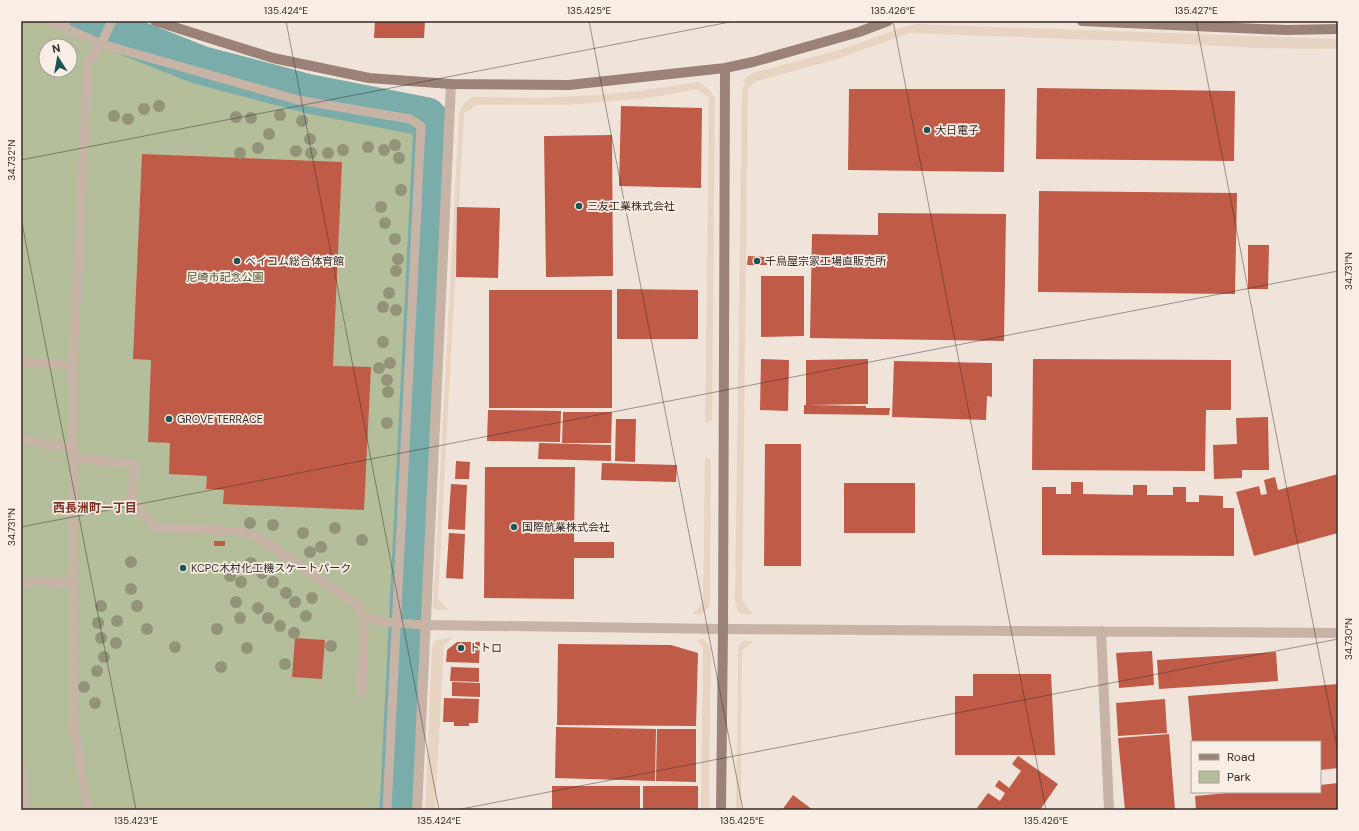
<svg xmlns="http://www.w3.org/2000/svg" width="1359" height="831" font-family="'DM Sans','Noto Sans JP',sans-serif">
<style>
.green{fill:#b5be9b;fill-rule:evenodd}
.plaza{fill:#e8d4c2}
.lines{fill:none;stroke-linecap:round;stroke-linejoin:round}
.river{stroke:#7aacaa;stroke-width:39}
.building{fill:#c05b48}
.lane{stroke:#c8b3a7;stroke-width:9}
.street{stroke:#c8b3a7;stroke-width:10}
.secondary{stroke:#9b8278;stroke-width:10}
.tree{fill:#93937a}
.ticks{fill:none;stroke:#342a27;stroke-width:1;stroke-opacity:0.45}
.poi-dot{fill:#1f5453;stroke:#f8eee6;stroke-width:1.5}
.labels{text-anchor:middle;stroke-width:3.5;stroke-linejoin:round;paint-order:stroke}
.poi-label{font-size:11px;fill:#342a27;stroke:#f8eee6;text-anchor:start}
.park-label{font-size:11px;fill:#47512c;stroke:#f8eee6}
.neighbourhood-label{font-size:12px;font-weight:bold;fill:#803224;stroke:#f8eee6}
.neatline{fill:none;stroke:#342a27;stroke-width:1.5}
.ticks-label{font-size:10px;text-anchor:middle;fill:#342a27}
</style>
<rect width="100%" height="100%" fill="#f0e4da"/>
<path class="green" d="M21,21H104L141,33L185,53L243,71L332,94L398,106L429,110L434,118L435,160L425,383L418,480L411,510L404,601L401,647V698L395,810H21ZM46,46H70V70H46Z"/>
<path class="plaza" d="M916,24L1338,39V49L1260,48L1124,41L910,33L837,59L754,82L748,90L742,601L754,615L743,614L738,612L735,602L742,90L746,78L753,73L839,50L898,29Z
M699,82L711,91L715,98L712,419L709,422L705,423L709,98L697,89L649,98L566,105H476L464,114L438,599L449,610H435L433,608L459,114L462,107L467,100L473,97L539,98L595,95L639,91Z
M705,456L710,459L711,463L710,606L701,615L692,614L703,604Z
M454,637L444,645L435,810H425L432,646L436,640Z
M701,639H704L711,648L709,810H701L703,648L696,640Z
M743,641H753V642L742,650L741,810H736L738,651L739,645Z"/>
<g class="lines">
<path class="river" d="M89,21L200,65L310,94L427,117L433,123L399,810"/>
</g>
<path class="building" d="M375,21H425L424,38H374Z
M1037,88L1235,91L1234,161L1036,159Z
M849,89H1005L1004,172L848,170Z
M621,106L702,108L701,188L619,186Z
M612,135L613,276L546,277L544,136Z
M142,154L342,162L333,366L371,367L364,510L223,504L224,490L206,489L207,476L169,474L170,443L148,442L151,360L133,359Z
M1039,191L1237,193L1235,294L1038,292Z
M457,207L500,208L498,278L456,277Z
M878,213L1006,214L1004,341L810,338L812,234L878,235Z
M1248,245H1269L1268,289H1248Z
M748,256L767,257V265H747Z
M761,276H804V336L761,337Z
M617,289L698,290V339H617Z
M489,290H612V408H489Z
M761,359L789,360L788,411L760,410Z
M868,359V404L809,405L866,406V408H890L889,415L804,414V405H806V360Z
M1033,359L1231,360V410H1206L1205,471L1032,470Z
M894,361L992,363V397L987,396L986,420L892,417Z
M488,410L561,411L560,442L487,441Z
M563,412H612L611,443H562Z
M1268,417L1269,470H1242V478L1214,479L1213,445L1237,444L1236,418Z
M616,419H636L635,462L615,461Z
M539,443L611,445V461L538,459Z
M765,444H801V566H764Z
M456,461L470,462L469,479H455Z
M602,463L677,465L676,482L601,480Z
M485,467H575L574,542H614V558H574V599L484,598Z
M1338,474V533L1254,556L1236,492L1259,486L1261,495L1267,494L1264,480L1275,477L1278,490Z
M1071,482H1083V494L1133,495V485H1147V495H1173V487H1186V502H1199V495L1223,496V508H1234V556L1042,555V487H1056V494H1071Z
M844,483H915V533H844Z
M451,484L467,485L465,530L448,529Z
M449,533L465,534L463,579L446,578Z
M214,541H225V546H214Z
M295,638L325,640L322,679L292,677Z
M457,642H480L479,663L446,662L447,650Z
M558,644L671,645L698,653L696,726L557,725Z
M1152,651L1154,685L1119,688L1116,653Z
M1276,652L1278,681L1159,689L1157,660Z
M451,667L479,668V682L450,681Z
M973,674H1051L1055,755H955V696H973Z
M452,682L480,683V697L452,696Z
M1338,684V768L1320,770V742H1192L1188,696Z
M444,698L479,699L478,723H469V726H454V722H443Z
M1165,699L1167,733L1118,736L1116,703Z
M556,727L656,729L655,781L555,778Z
M657,729H696V782L656,781Z
M1169,734L1175,810H1125L1118,738Z
M1018,756L1058,784L1040,810H980L977,808L988,793L1000,801L1005,793L995,786L999,780L1009,788L1021,771L1012,764Z
M1338,783V810H1196L1195,796L1239,792H1320V785Z
M552,786H640V810H552Z
M643,786H698V810H643Z
M793,795L813,810H782Z"/>
<g class="lines">
<path class="lane" d="M50,21L101,44L298,100L410,119L421,126L387,810
M21,362L73,365L88,63L101,44L112,21
M73,365L74,728L88,810
M21,439L43,444L74,447
M74,458L135,464L132,499L155,527L244,532L261,539L359,606L364,618L362,693
M21,586L31,581L74,583
M364,618L394,623L426,625
M21,764L26,810"/>
<path class="street" d="M426,625L723,629L1338,633
M1101,631L1109,810
M417,810L451,84"/>
<path class="secondary" d="M155,21L273,58L369,78L451,84L569,85L725,68L753,62L859,32L888,21
M1082,21L1286,30L1338,29
M721,810L723,629L725,68"/>
</g>
<g class="tree">
<circle cx="159" cy="106" r="6"/>
<circle cx="144" cy="109" r="6"/>
<circle cx="280" cy="115" r="6"/>
<circle cx="114" cy="116" r="6"/>
<circle cx="236" cy="117" r="6"/>
<circle cx="251" cy="118" r="6"/>
<circle cx="128" cy="119" r="6"/>
<circle cx="302" cy="121" r="6"/>
<circle cx="269" cy="134" r="6"/>
<circle cx="310" cy="139" r="6"/>
<circle cx="395" cy="145" r="6"/>
<circle cx="368" cy="147" r="6"/>
<circle cx="258" cy="148" r="6"/>
<circle cx="343" cy="150" r="6"/>
<circle cx="384" cy="150" r="6"/>
<circle cx="296" cy="151" r="6"/>
<circle cx="240" cy="153" r="6"/>
<circle cx="311" cy="153" r="6"/>
<circle cx="328" cy="153" r="6"/>
<circle cx="399" cy="158" r="6"/>
<circle cx="401" cy="190" r="6"/>
<circle cx="381" cy="207" r="6"/>
<circle cx="385" cy="223" r="6"/>
<circle cx="395" cy="239" r="6"/>
<circle cx="398" cy="259" r="6"/>
<circle cx="396" cy="271" r="6"/>
<circle cx="389" cy="293" r="6"/>
<circle cx="383" cy="307" r="6"/>
<circle cx="396" cy="310" r="6"/>
<circle cx="383" cy="342" r="6"/>
<circle cx="390" cy="363" r="6"/>
<circle cx="379" cy="368" r="6"/>
<circle cx="387" cy="380" r="6"/>
<circle cx="388" cy="392" r="6"/>
<circle cx="387" cy="423" r="6"/>
<circle cx="250" cy="523" r="6"/>
<circle cx="273" cy="525" r="6"/>
<circle cx="335" cy="528" r="6"/>
<circle cx="303" cy="533" r="6"/>
<circle cx="362" cy="540" r="6"/>
<circle cx="321" cy="547" r="6"/>
<circle cx="310" cy="552" r="6"/>
<circle cx="131" cy="562" r="6"/>
<circle cx="251" cy="563" r="6"/>
<circle cx="262" cy="573" r="6"/>
<circle cx="230" cy="576" r="6"/>
<circle cx="241" cy="582" r="6"/>
<circle cx="273" cy="582" r="6"/>
<circle cx="131" cy="589" r="6"/>
<circle cx="286" cy="593" r="6"/>
<circle cx="312" cy="598" r="6"/>
<circle cx="236" cy="602" r="6"/>
<circle cx="295" cy="602" r="6"/>
<circle cx="101" cy="606" r="6"/>
<circle cx="137" cy="606" r="6"/>
<circle cx="258" cy="608" r="6"/>
<circle cx="306" cy="616" r="6"/>
<circle cx="240" cy="618" r="6"/>
<circle cx="268" cy="618" r="6"/>
<circle cx="117" cy="621" r="6"/>
<circle cx="98" cy="623" r="6"/>
<circle cx="280" cy="626" r="6"/>
<circle cx="147" cy="629" r="6"/>
<circle cx="217" cy="629" r="6"/>
<circle cx="294" cy="633" r="6"/>
<circle cx="101" cy="638" r="6"/>
<circle cx="116" cy="643" r="6"/>
<circle cx="331" cy="646" r="6"/>
<circle cx="175" cy="647" r="6"/>
<circle cx="247" cy="648" r="6"/>
<circle cx="104" cy="657" r="6"/>
<circle cx="285" cy="664" r="6"/>
<circle cx="221" cy="667" r="6"/>
<circle cx="97" cy="671" r="6"/>
<circle cx="84" cy="687" r="6"/>
<circle cx="95" cy="703" r="6"/>
</g>
<path class="ticks" d="M286,21L439,810M589,21L743,810M893,21L1046,810M1196,21L1338,752M21,160L735,21M21,218L136,810M21,527L1338,271M456,810L1338,639"/>
<g class="poi-dot">
<circle cx="927" cy="130" r="4"/>
<circle cx="579" cy="206" r="4"/>
<circle cx="237" cy="261" r="4"/>
<circle cx="757" cy="261" r="4"/>
<circle cx="169" cy="419" r="4"/>
<circle cx="514" cy="527" r="4"/>
<circle cx="183" cy="568" r="4"/>
<circle cx="461" cy="648" r="4"/>
</g>
<g class="labels">
<g class="poi-label">
<text x="935" y="134">大日電子</text>
<text x="587" y="210">三友工業株式会社</text>
<text x="245" y="265">ベイコム総合体育館</text>
<text x="765" y="265">千鳥屋宗家工場直販売所</text>
<text x="177" y="423">GROVE TERRACE</text>
<text x="522" y="531">国際航業株式会社</text>
<text x="191" y="572">KCPC木村化工機スケートパーク</text>
<text x="469" y="652">トトロ</text>
</g>
<g class="park-label">
<text x="225" y="281">尼崎市記念公園</text>
</g>
<g class="neighbourhood-label">
<text x="95" y="512">西長洲町一丁目</text>
</g>
</g>
<rect width="1359" height="831" fill="none" stroke="#f8eee6" stroke-width="44"/>
<rect x="1191" y="741" width="130" height="52" fill="#f8eee6" stroke="#aaa09a"/>
<rect x="1199" y="754" width="20" height="6" fill="#9b8278" stroke="#aaa09a"/>
<text x="1227" y="761" font-size="12" fill="#342a27">Road</text>
<rect x="1199" y="771" width="20" height="12" fill="#b5be9b" stroke="#aaa09a"/>
<text x="1227" y="781" font-size="12" fill="#342a27">Park</text>
<g transform="translate(58 58) rotate(349)"><circle r="19" fill="#f8eee6" stroke="#aaa09a"/>
<path d="M0-3L7 15L0 10L-7 15Z" fill="#1f5453"/>
<text y="-6" font-size="11" font-weight="bold" text-anchor="middle" fill="#342a27">N</text>
</g>
<rect x="22" y="22" width="1315" height="787" class="neatline"/>
<g class="ticks-label">
<text x="286" y="14">135.424°E</text>
<text x="589" y="14">135.425°E</text>
<text x="893" y="14">135.426°E</text>
<text x="1196" y="14">135.427°E</text>
<text transform="translate(11 160) rotate(-90)" y="4">34.732°N</text>
<text transform="translate(1348 271) rotate(-90)" y="4">34.731°N</text>
<text transform="translate(11 527) rotate(-90)" y="4">34.731°N</text>
<text transform="translate(1348 639) rotate(-90)" y="4">34.730°N</text>
<text x="136" y="824">135.423°E</text>
<text x="439" y="824">135.424°E</text>
<text x="742" y="824">135.425°E</text>
<text x="1046" y="824">135.426°E</text>
</g>
</svg>
